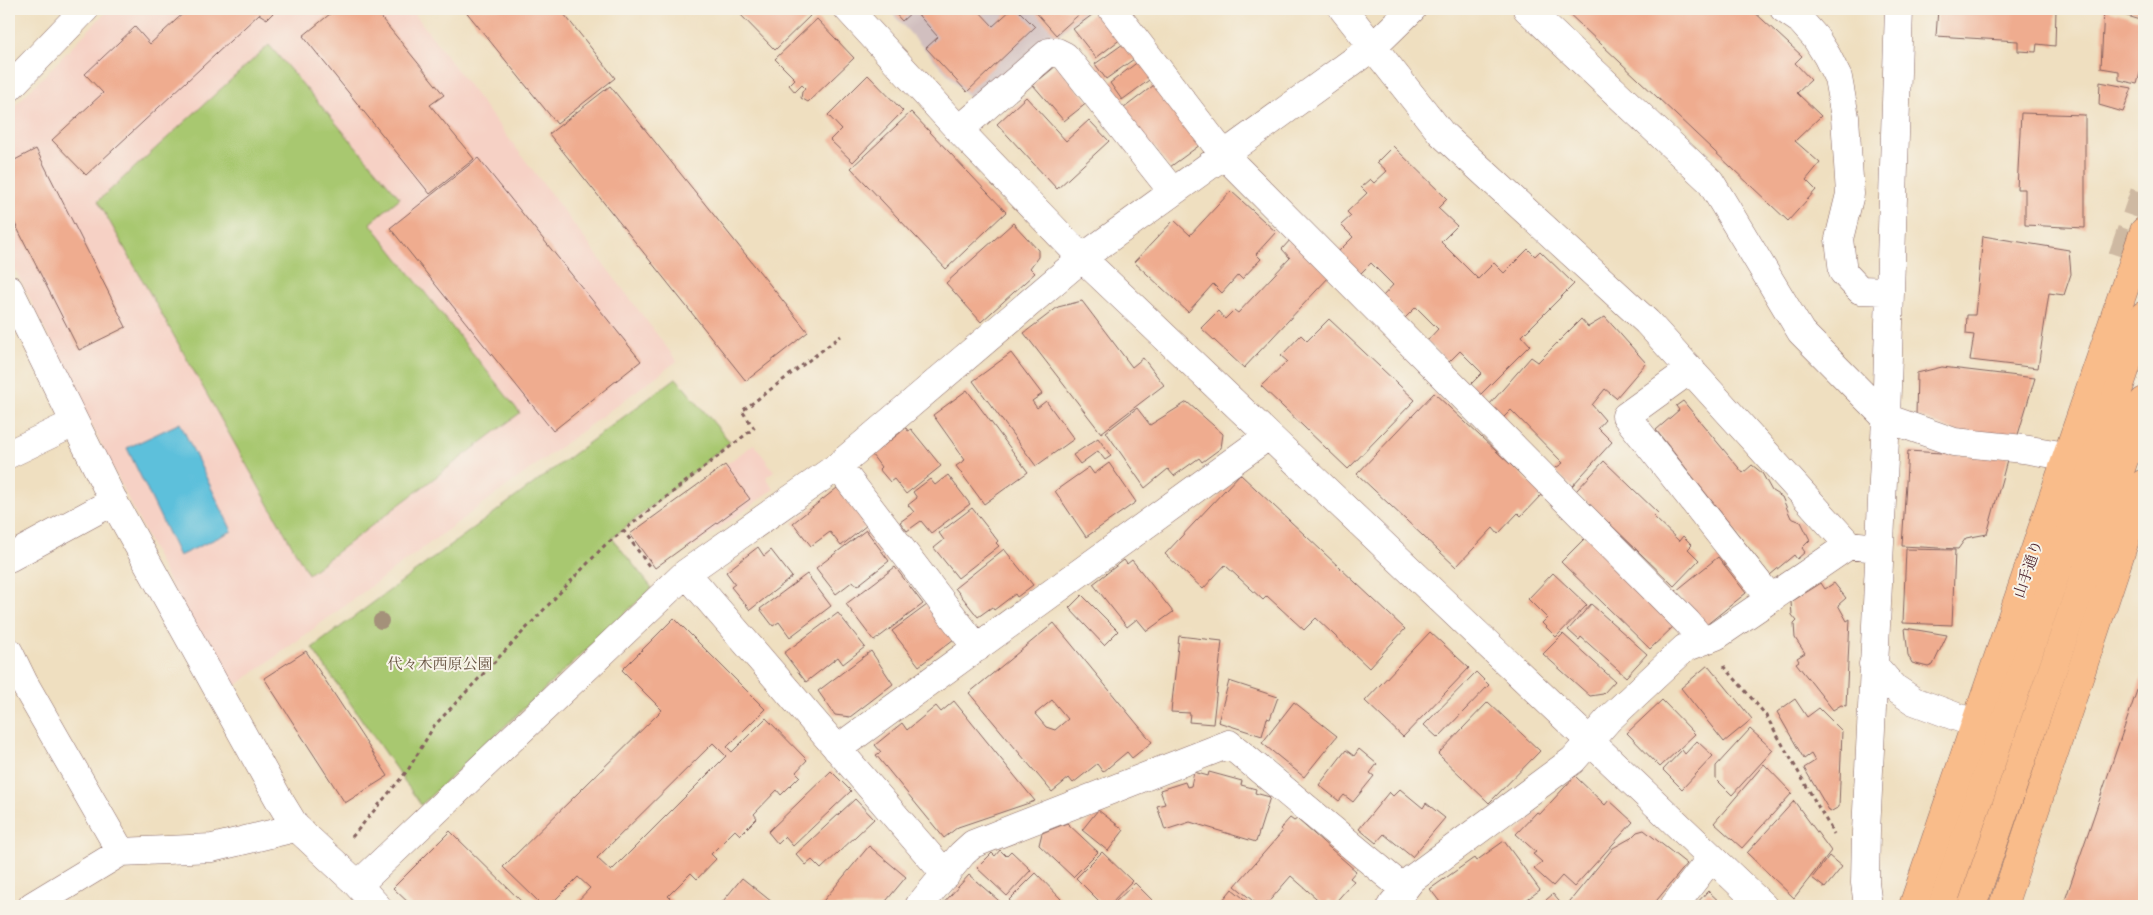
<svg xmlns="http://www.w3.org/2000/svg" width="2153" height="915" font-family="Vollkorn,'Noto Serif JP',serif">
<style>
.built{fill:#f6d1c5}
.industrial{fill:#d1bfbf}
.green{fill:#a8c870;stroke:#79744e}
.water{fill:#5dc0db;stroke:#547083}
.building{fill:#efac8f;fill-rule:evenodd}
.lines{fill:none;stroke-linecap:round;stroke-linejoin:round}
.highway-tunnel{stroke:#ceb9a2;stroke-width:28;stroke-dasharray:28 14;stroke-linecap:butt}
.minor-casing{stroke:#84625f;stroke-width:29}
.major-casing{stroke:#84625f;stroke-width:29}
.highway-casing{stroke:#84625f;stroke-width:29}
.path{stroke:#84625f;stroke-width:3;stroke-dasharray:4 4;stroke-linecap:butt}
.minor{stroke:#fff;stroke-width:28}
.major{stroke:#f9bc8a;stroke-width:28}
.highway{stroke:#f9bc8a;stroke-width:28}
.tree{fill:#a4917a}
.labels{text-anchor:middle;stroke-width:4;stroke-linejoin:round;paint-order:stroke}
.street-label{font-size:15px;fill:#4a1f2b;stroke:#f7f3e8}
.park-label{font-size:15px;fill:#665240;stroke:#f7f3e8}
</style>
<rect width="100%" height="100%" fill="#f7f3e8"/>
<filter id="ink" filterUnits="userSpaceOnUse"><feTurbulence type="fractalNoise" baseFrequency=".02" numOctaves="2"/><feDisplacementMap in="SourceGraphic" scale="10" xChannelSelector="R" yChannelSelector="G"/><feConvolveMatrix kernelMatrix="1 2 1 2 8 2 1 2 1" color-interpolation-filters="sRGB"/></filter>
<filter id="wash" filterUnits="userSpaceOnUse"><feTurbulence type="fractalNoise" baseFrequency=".0096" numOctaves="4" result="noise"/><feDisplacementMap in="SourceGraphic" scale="20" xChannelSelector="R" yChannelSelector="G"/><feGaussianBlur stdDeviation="1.12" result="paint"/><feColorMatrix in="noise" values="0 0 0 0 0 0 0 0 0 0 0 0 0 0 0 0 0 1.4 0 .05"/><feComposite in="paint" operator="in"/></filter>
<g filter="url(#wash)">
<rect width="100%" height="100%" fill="#efdfc0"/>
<path class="built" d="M109,9H411L677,361L230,690L175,594L9,257V112Z
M754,444L774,471L766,477L774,489L690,549L687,545L655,568L630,534Z"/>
<path class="industrial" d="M888,9H1088L985,100H971Z"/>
<path class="green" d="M269,45L400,198L370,223L520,413L308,574L98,201Z
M676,378L730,442L612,538L652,588L421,805L312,648Z"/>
<path class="water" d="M180,423L232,531L179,556L127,448Z"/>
<g id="blocks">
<path class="building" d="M188,9H277L267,19L259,14L86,175L52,140L103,93L85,74L135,27L150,44Z
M336,9H374L444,95L430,105L474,159L430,194L303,36Z
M464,9H560L615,78L557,124Z
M735,9H804L810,16L775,50Z
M891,9H977L993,26L1012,9H1017L1035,27L967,92L926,48L938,37L914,10L902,21Z
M1033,9H1085L1056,35Z
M1100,9L1126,35L1096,58L1073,29Z
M1564,9H1751L1802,56L1795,63L1811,80L1797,93L1821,116L1795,141L1820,163L1806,180L1816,190L1788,221Z
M1938,9H2056L2055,46L2037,44L2036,52L2018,51V41L1936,36Z
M2104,9L2144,21V59L2137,84L2119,80V71L2101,68Z
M2127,9H2144V14Z
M817,19L854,58L808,102L801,98L802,92L805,88L802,85L795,92L789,85L795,79L775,59Z
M1130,39L1141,54L1106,79L1095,64Z
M1143,58L1156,75L1122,100L1110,83Z
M1057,65L1088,102L1064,121L1033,85Z
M868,75L903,111L853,162L830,140L841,129L828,115Z
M1158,82L1204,142L1170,167L1155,147L1151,150L1124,108Z
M2100,82L2132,88L2123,112L2099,105Z
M610,86L808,332L746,381L549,134Z
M1026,97L1066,141L1089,120L1109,141L1057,189L997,124Z
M911,112L1006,212L946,269L851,168Z
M2021,113L2085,115V228L2025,225V189H2017Z
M1393,146L1447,199L1438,208L1457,226L1441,242L1478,279L1494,263L1504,273L1528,249L1535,256L1540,251L1574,284L1522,336L1530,345L1480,395L1470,385L1482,373L1460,351L1449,362L1427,341L1438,329L1416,307L1405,318L1383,296L1393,285L1371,263L1360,274L1338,252L1353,237L1341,225L1351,216L1347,212L1367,193L1361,187L1370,179L1374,183L1387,171L1377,162Z
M36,149L126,327L79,350L9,212V163Z
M478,158L641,361L553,431L390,228Z
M1231,191L1276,232L1256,254L1261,259L1242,279L1238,275L1222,293L1213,284L1188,312L1134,262L1174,220L1190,235Z
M1013,223L1038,250V257L1030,268L1035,273L981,322L946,283Z
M1983,236L2069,250L2071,274L2064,295L2049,293L2038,368L1970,360L1974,335L1966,334L1967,315H1975Z
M1291,239L1330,276L1244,368L1201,328L1218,311L1225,319L1234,310L1238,313L1290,258L1282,249Z
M1082,301L1132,367L1143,358L1164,385L1101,433L1024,333L1058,307Z
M1605,317L1646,363L1616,398L1605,389L1592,405L1605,420L1598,428L1612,442L1572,486L1553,470L1563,463L1511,410L1500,421L1489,405L1531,357L1538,362L1581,319L1588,327Z
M1329,319L1415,400L1348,469L1261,386L1287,361L1281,356L1301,335L1307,341Z
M1011,353L1042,394L1032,401L1037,408L1046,401L1074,439L1036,466L973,381Z
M1942,367L2035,378L2017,438L1963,435L1916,415L1917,373Z
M967,390L1028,472L984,504L956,466L965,460L933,415Z
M1434,393L1542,494L1521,516L1518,513L1498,534L1493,528L1456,567L1357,474Z
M1683,401L1743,473L1752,465L1762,473L1772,491L1782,497L1791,518L1801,522L1810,540L1802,548L1805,552L1797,559L1794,555L1770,575L1656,430L1679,410L1676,406Z
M1187,402L1223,434L1221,448L1202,462L1199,458L1174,476L1168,469L1145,488L1106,432L1137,408L1150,425Z
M906,428L908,431L911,429L941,466L906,494L894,479L890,482L879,469L881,467L872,455Z
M1098,438L1111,456L1105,460L1098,451L1080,464L1073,455Z
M1908,451L2008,457L1987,534L1966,538L1958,549L1902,546Z
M1604,461L1658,513L1654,517L1679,541L1683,536L1692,545L1688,549L1699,560L1674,586L1576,491Z
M1109,463L1136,502L1086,537L1055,491L1089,467L1094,474Z
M725,465L750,499L655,568L630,534Z
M1240,474L1405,629L1369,668L1316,618L1304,630L1267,596L1263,600L1225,565L1203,589L1165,554Z
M948,475L970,504L931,533L921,521L907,531L900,522L914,512L908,505L917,498L913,492L930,479L935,485Z
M837,488L867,525L841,546L830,532L811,546L793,523Z
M972,508L998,541L996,543L999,546L958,578L934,548L944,540L939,533Z
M866,530L889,561L857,586L853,581L836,594L816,568Z
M1587,536L1676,624L1650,649L1561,562Z
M758,547L764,556L771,550L792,577L750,610L731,587L735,584L726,572Z
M1004,549L1033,585L1017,597L1015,594L994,610L992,607L978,617L955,588Z
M1906,549L1955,550L1952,625L1903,623Z
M1718,557L1746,593L1705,626L1676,591Z
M1124,560L1127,564L1132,560L1173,612L1147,631L1137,619L1127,627L1093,584Z
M895,567L923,604L874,641L846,604Z
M1553,573L1587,605L1556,637L1542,623L1547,618L1528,599Z
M807,574L831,606L790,637L779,622L773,626L760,609Z
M1821,583L1825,589L1834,583L1846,598L1838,605L1847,621L1850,619L1846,706L1841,705L1833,710L1796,663L1799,661L1797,658L1805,653L1795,638L1794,624L1797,621L1792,615L1791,602Z
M1082,595L1118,631L1104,645L1069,608Z
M1591,604L1647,654L1626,677L1581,637L1579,640L1568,630Z
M927,605L954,639L919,666L892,631Z
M838,613L865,647L843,664L838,657L806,682L784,653Z
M674,618L765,709L727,747L732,752L766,718L807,760L796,772L800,776L781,795L777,790L754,814L757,818L740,835L735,830L711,854L716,859L697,879L691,873L668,896L672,900L666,906H573L590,888L578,877L549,906H533L538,901L503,867L662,710L622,670ZM713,743L726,756L611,871L597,858Z
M1054,623L1152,742L1132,758L1127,752L1103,772L1097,764L1073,783L1069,778L1052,792L969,693ZM1052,700L1068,719L1055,730L1046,727L1035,714Z
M1905,628L1947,635L1933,665L1928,667L1912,663L1908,655Z
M1430,632L1469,668L1403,737L1365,701Z
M1563,634L1615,681L1603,694L1590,696L1543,654Z
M1179,636L1222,641L1213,724L1189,722L1190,713L1171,712Z
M306,651L388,776L345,803L264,678Z
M871,651L893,684L850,717L835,715L818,691Z
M1708,665L1752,719L1724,742L1681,688Z
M2144,670V902L2143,906H2063Z
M1476,672L1489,685L1438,738L1424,725Z
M1229,681L1278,697L1270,719L1267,718L1262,736L1218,722Z
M1795,699L1807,717L1819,708L1842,731L1839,807L1830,812L1804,768L1815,761L1811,754L1804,759L1777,712Z
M1662,700L1695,734L1660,767L1627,733Z
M954,701L1035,801L958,827L944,838L876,755L881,752L875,745L902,723L907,730L936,706L941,712Z
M1294,702L1337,736L1304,777L1262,743Z
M1488,702L1540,751L1489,803L1438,754Z
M1750,729L1773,750L1732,795L1716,779V766Z
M1697,741L1713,756L1682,789L1663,770L1682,750L1685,754Z
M1359,749L1377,764L1370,773L1374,776L1353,802L1344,795L1339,801L1319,785L1346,750L1354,756Z
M1764,764L1792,793L1742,848L1714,823Z
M831,771L851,791L793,846L785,837L778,844L768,832Z
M1194,772L1208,776L1209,772L1242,781L1241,785L1256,789L1255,793L1270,797L1256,842L1190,822L1165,830L1157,806L1165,804L1160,790L1185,782L1187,787L1191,786Z
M1575,776L1605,805L1609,800L1633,822L1574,887L1562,876L1553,886L1534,869L1542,862L1533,854L1536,852L1516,834L1537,812L1540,814Z
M1400,789L1423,808L1426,803L1445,818L1412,857L1384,834L1376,843L1359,829L1389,792L1393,796Z
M855,799L874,819L821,869L812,860L806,865L796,854Z
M1794,801L1831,851L1794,898L1747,853Z
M1098,810L1124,830L1108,851L1082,830Z
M1290,818L1294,821L1297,819L1356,871L1350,878L1354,881L1334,904L1329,900L1324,905L1291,876L1265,906H1259L1235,886L1283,831L1280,829Z
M1067,823L1098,852L1073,877L1039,845L1042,833Z
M1644,830L1687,864L1652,906H1566L1613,848L1631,838L1637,832Z
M450,831L526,906H412L393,888Z
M1504,841L1540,890L1518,906H1443L1430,889L1474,858L1476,861Z
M869,846L906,877L882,906H819Z
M1000,850L1006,856L1011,851L1031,870L1007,896L977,868L992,853L995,856Z
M1102,852L1132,881L1108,906H1104L1076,878Z
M1829,856L1842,867L1825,888L1812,878Z
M1036,873L1061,899L1054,906H1015L1009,900Z
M969,875L1005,906H941Z
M742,878L777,906H719Z
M1135,883L1157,905L1156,906H1132L1131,904L1129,906H1111Z
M1232,889L1253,906H1218Z
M1708,891L1724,906H1694Z
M1553,894L1563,906H1539Z"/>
</g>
</g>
<g filter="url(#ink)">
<use href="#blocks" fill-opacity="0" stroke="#84625f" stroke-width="1"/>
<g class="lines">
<path class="highway-tunnel" d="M2122,257L2144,193"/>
<g class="minor-casing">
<path id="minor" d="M848,9L959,130L1082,258L1763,906
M1112,9L1224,155L1687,622L1703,641
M1343,9L1441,133L1647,322L1849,545
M1527,9L1710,181L1801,332L1886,418L1954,442L2023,449L2066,456
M1784,9L1800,20L1815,37L1827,56L1838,78L1845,117L1850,194L1839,239L1843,272L1860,290L1890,291
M9,88L85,9
M959,130L1049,52H1057L1065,56L1173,192
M9,289L116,506L278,798L295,826L355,882L377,906
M1691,369L1626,416L1771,599
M9,454L74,423
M838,466L977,648
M9,558L114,501
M686,573L946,875
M9,652L24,683L121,852
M1873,664L1893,687L1914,701L1976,724
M837,749L1268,436
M358,885L686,573L838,466L1082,258L1374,46L1412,9
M32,906L121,852L212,848L287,830L295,826
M919,906L962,854L973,844L1229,744L1404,889
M1391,906L1412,879L1573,760L1608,720L1685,648L1716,636L1849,545L1868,547
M1674,906L1711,858
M1868,906L1865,883L1866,832L1886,418L1899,9"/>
</g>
<g class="major-casing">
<path id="major" d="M1913,906L2144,231
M2003,906L2144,483"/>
</g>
<g class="highway-casing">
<path id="highway" d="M1942,906L2144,315
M1972,906L2144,401"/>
</g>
<path class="path" d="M623,530L649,566
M1724,666L1765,714L1834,834
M352,837L408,770L434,726L604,546L754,428L742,411L841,336"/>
<use href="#minor" class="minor"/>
<use href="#major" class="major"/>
<use href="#highway" class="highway"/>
</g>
<circle class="tree" cx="381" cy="621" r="8"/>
</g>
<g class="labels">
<g class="street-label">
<text transform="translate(2028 569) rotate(-71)" y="5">山手通り</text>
</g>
<g class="park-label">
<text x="440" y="669">代々木西原公園</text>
</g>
</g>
<rect width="2153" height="915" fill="none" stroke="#f7f3e8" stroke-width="30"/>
</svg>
